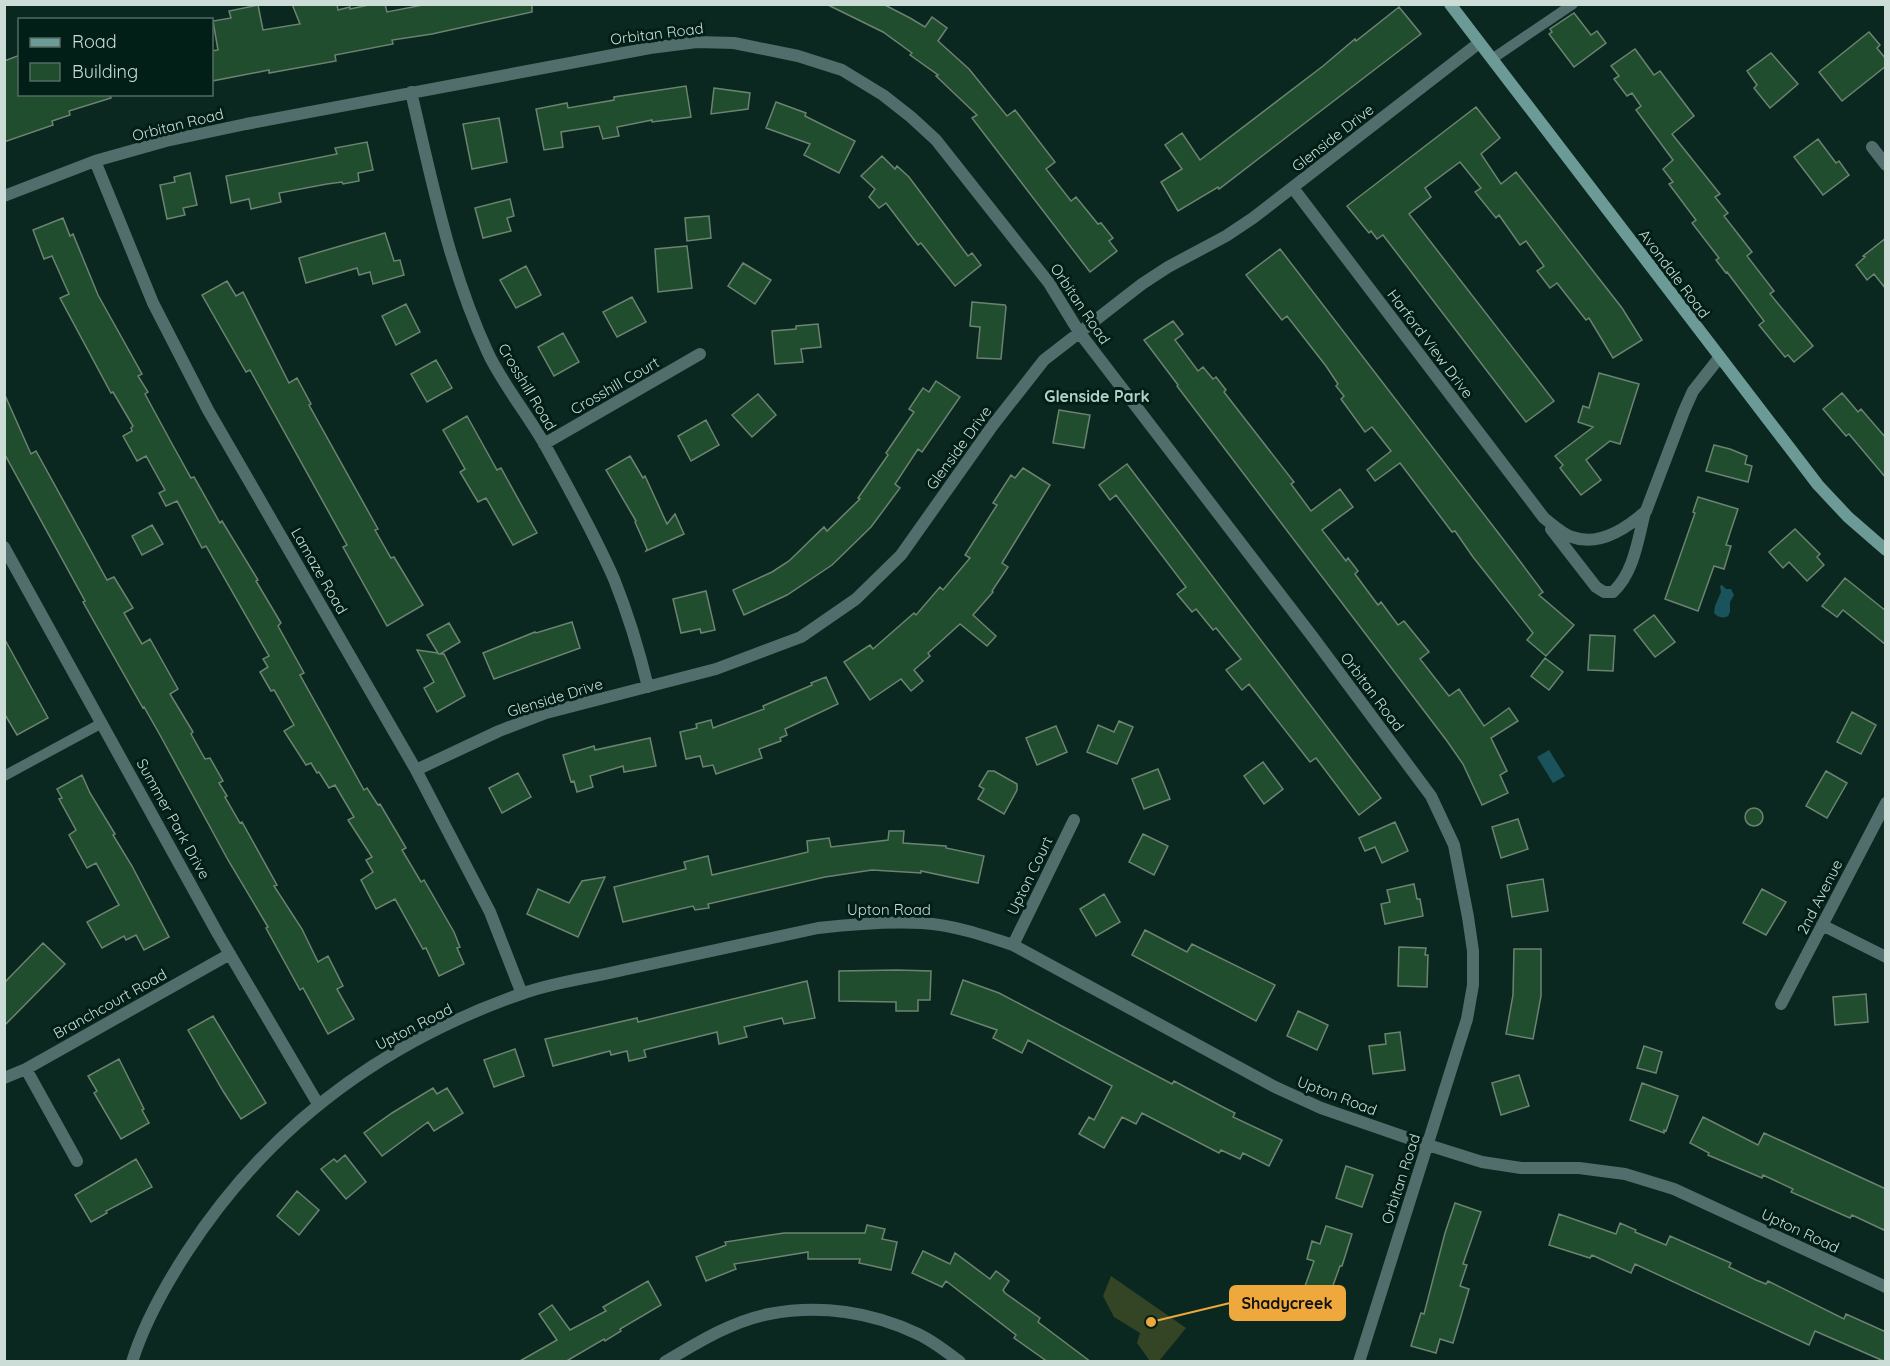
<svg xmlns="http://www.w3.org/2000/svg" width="1890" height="1366" font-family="Quicksand,sans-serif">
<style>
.green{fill:#334524}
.water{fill:#1b535c}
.building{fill:#204d2e;stroke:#6c8371;stroke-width:1.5}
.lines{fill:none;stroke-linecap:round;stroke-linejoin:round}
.lane{stroke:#526e6c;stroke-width:10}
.street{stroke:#526e6c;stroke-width:12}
.secondary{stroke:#6c9a97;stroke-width:12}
.labels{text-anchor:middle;stroke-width:6;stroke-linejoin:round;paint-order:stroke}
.street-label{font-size:15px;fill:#ccdcd6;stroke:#021f17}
.neighbourhood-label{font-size:16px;font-weight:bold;fill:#b0d1c5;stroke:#021f17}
.leader{fill:none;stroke:#eea83c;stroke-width:2}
.callout-dot{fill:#eea83c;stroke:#021f17;stroke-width:2}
.callout{fill:#eea83c;stroke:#eea83c;stroke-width:2}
.callout-label{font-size:16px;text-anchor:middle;font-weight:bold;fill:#111}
</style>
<rect width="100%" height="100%" fill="#0b2820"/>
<path class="green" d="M1111,1276L1186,1328L1159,1361H1150L1137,1343L1140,1333L1114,1317L1103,1296Z"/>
<path class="water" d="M1722,585L1726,589H1731L1734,595L1730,602V612L1728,616C1723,619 1717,617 1714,613L1715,606L1721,592L1720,586Z
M1549,750L1565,776L1553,783L1537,757Z"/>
<path class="building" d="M292,4H337L338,10L350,7V9L373,4H385L387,12L428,4H532V12L432,34L392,40L393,44L335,55L336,61L269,73V70L212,81V51L218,50L213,21L231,18L229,11L258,5L263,30L300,24Z
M826,4H883L910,18L925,27L932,17L947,28L938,41L969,69L1007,116L1015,110L1055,162L1046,169L1071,201L1076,197L1098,224L1101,223L1113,238L1109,241L1117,251L1090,272L972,118L977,115L936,76L938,75L910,55L912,53L883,32Z
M1399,7L1421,34L1219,189L1218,187L1178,211L1161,182L1182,169L1165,145L1182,133L1200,160L1323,66L1355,39L1356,41Z
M1574,13L1591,35L1597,31L1606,43L1574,67L1549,34L1552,32L1550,29Z
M1869,32L1880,45L1877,48L1886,59V66L1842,101L1819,72Z
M1635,49L1654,75L1660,71L1694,116L1672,134L1720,194L1715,197L1728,213L1724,216L1752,252L1747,256L1774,291L1770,294L1813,346L1794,362L1788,355L1785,357L1759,325L1764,321L1727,272L1726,273L1716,260L1719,258L1692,223L1696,220L1669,184L1673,182L1663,169L1673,160L1636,110L1641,106L1632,93L1627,96L1614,79L1619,76L1611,66Z
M1771,53L1798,84L1770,108L1754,88L1757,85L1747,71Z
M20,55V94H110L111,98L69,111L70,115L52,121L53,125L4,142V61Z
M686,86L691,117L652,122V120L617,127L619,136L603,139L599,126L561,132L563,147L544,150L536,109L567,103L568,108L614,100V97Z
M714,88L750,93L748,109L711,114Z
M776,102L806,113L805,116L855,141L839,173L804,155L810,144L766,128Z
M1476,107L1500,138L1481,154L1501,184L1516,172L1622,308L1642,340L1613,358L1589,318L1586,320L1557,283L1550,288L1537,271L1544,266L1526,241L1520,245L1499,215L1496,218L1475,192L1481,188L1460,162L1425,188L1431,197L1409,214L1554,401L1526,422L1383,235L1377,239L1371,231L1369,233L1347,206Z
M499,118L507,162L472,169L463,124Z
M1818,139L1836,163L1839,161L1849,175L1823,195L1794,157Z
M367,142L373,170L358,173L359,181L343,184L342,182L327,184L279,193L281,202L251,209L249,199L231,203L226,176L337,154L335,148Z
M882,156L895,169L897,166L909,177L968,256L972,253L981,265L955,286L921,243L918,245L886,203L879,208L869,197L875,189L861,176Z
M190,173L197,205L183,208L185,215L167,219L160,185L175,182L174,177Z
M510,199L514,216L507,218L511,231L483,238L475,208Z
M709,216L711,238L687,241L685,218Z
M63,218L70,236L73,234L98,295L142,374L138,376L148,392L145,394L171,442L191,478L194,477L220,523L222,521L258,580L256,581L281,623L278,626L304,673L300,675L364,790L367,788L378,805L380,804L406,848L402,850L421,882L424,880L454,932L460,947L457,948L464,964L439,976L426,948L423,949L395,899L376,909L361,880L373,872L366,860L372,857L348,820L354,817L335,785L329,788L319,772L317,773L311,763L306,765L284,731L294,725L274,690L271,691L260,672L268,667L263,659L269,656L206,546L202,548L177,501L166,506L159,493L165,490L146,456L137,461L123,436L132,431L131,428L133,426L113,392L111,393L60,298L69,294L52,256L44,259L33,230Z
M385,233L394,261L400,260L404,275L373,284L370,272L359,275L357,268L306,283L299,258Z
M1886,238V289L1874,274L1867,280L1856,265L1865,257L1863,256Z
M687,246L692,288L658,292L655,249Z
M1280,249L1516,556L1543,592L1539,595L1574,625L1546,656L1527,640L1533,633L1473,557L1455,531L1452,532L1400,463L1375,481L1367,470L1391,451L1372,427L1365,432L1341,399L1344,396L1336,386L1338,384L1326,366L1287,316L1282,320L1246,275Z
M743,263L771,280L755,304L728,286Z
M526,266L541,295L516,308L500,280Z
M227,281L236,296L243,292L289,383L297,378L311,404L309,405L378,529L375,530L391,558L394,557L423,605L387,626L343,547L347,545L250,370L246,372L202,295Z
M632,297L646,322L617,337L603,312Z
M972,302L1005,305L1006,307L1001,359L977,358L980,327L970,326Z
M406,304L420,332L396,345L382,316Z
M1173,321L1183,334L1175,340L1198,371L1203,367L1213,379L1216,377L1226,390L1224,392L1294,482L1291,484L1311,511L1340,489L1353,507L1322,530L1346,561L1348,558L1358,571L1355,574L1378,605L1381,602L1398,625L1404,621L1429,652L1420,659L1449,696L1459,689L1484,726L1509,708L1518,721L1491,738L1507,771L1500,775L1508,793L1482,805L1463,764L1447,741L1177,386L1178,385L1144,340Z
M818,324L821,347L801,349L803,362L775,364L772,331L796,329V326Z
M563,333L579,362L554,376L538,347Z
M436,360L452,388L427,402L411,374Z
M1599,373L1639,384L1620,444L1610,441L1586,460L1601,480L1581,495L1560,468L1563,465L1555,456L1593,427L1578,422L1583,406L1589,408Z
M936,381L960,397L922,452L918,449L895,484L900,488L871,527L832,565L787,595L744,615L733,590L772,572L789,561L824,527L827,531L860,499L858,498L888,455L886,453L914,412L909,409L923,388L929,392Z
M4,393L31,454L36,451L107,580L114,577L133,608L124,613L142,644L150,639L178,689L170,694L193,732L191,734L205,759L210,758L223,781L219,783L227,796L225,797L240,823L242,822L277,885L274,886L302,929L318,962L328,956L343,986L337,989L354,1019L328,1034L303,988L300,990L266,928L268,927L228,860L160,735L144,707L143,708L83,602L85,601L4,453Z
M1842,393L1858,412L1861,409L1886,438V478L1849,434L1846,436L1823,409Z
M758,394L776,415L752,437L732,415Z
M1059,410L1090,415L1084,448L1053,443Z
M467,416L497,470L501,468L537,533L513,545L486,498L478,502L460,472L465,469L443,430Z
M706,420L719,445L691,461L678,436Z
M1714,445L1730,449L1747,456L1745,464L1752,466L1748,482L1706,471Z
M630,456L643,478L645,476L667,524L675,514L684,534L646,551L647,549L635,522L636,521L606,470Z
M1127,464L1381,798L1359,815L1316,758L1310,762L1249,684L1242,690L1226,670L1241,659L1216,628L1213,630L1196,609L1192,612L1177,594L1186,587L1116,495L1110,500L1099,485Z
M1023,468L1050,485L1002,563L1008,567L992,591L993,592L973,615L996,636L987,646L960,624L928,653L930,656L914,670L923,681L911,691L901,679L870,700L844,662L870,645L873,649L914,613L916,615L940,587L943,590L970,558L965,555L997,505L993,503L1011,475L1015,478Z
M1698,497L1738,509L1726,545L1731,546L1724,569L1714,566L1698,611L1665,599L1695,513L1693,512Z
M152,525L163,544L142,555L132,536Z
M1795,529L1820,554L1817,557L1824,565L1807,581L1789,562L1783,568L1769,552Z
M1845,578L1886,611V645L1843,610L1837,617L1822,606Z
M706,591L715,630L701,633L700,629L681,633L673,599Z
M1654,615L1675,642L1655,657L1634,630Z
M572,622L580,648L494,679L483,653L535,632L536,633Z
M449,623L460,642L440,654H444L465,696L437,712L424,688L434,682L417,650L438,653L427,635Z
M1590,635L1615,636L1613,671L1588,670Z
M4,638L48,718L17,735L4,713Z
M1545,658L1563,672L1549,690L1531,676Z
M826,677L838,704L785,729L787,735L780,738L781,741L759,749L762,758L716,774L713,765L703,767L700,756L686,759L680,732L697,728L696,724L711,720L713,728L764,709L763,706L812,685L811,683Z
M1852,712L1876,725L1861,754L1837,742Z
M1119,721L1133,727L1117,764L1087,752L1098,725L1114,732Z
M1056,726L1067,752L1037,765L1026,738Z
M650,738L656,766L624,772L623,766L590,776L593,787L577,792L574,781L571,782L563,755L594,746L595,750Z
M1263,762L1283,789L1264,804L1244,776Z
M1158,769L1170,799L1144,809L1132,779Z
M988,771H994L1017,784V790L1004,814L978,799L984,789L979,786Z
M1826,771L1847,783L1827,818L1806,806Z
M518,773L531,797L502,813L489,788Z
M82,775L90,793L115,834L113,835L132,866L169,937L144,950L136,935L126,940L124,936L102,948L87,922L119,905L96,863L87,868L69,835L76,830L59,799L62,798L57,789Z
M1745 817a9 9 0 1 1 18 0a9 9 0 1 1-18 0Z
M1518,819L1528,849L1501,858L1492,827Z
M1395,822L1408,851L1382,863L1375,847L1365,851L1359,838Z
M889,831H904L903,843L946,846V848L984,856L978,883L921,871V873L872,870L825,877L708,904L709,908L695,910L693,906L623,922L614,887L686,869L684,862L708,856L712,875L808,852L807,841L829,838L831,847L888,840Z
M1143,834L1168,846L1154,875L1129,862Z
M605,877L578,937L527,914L538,889L569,903L582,881Z
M1543,879L1548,911L1512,917L1507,885Z
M1414,884L1417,899H1420L1423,916L1385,924L1381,904L1390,902L1387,890Z
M1762,889L1786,902L1766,935L1743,923Z
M1104,894L1120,922L1096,936L1080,909Z
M1145,930L1187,952L1192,944L1275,985L1256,1021L1132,955Z
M43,943L65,964L4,1026V983Z
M1399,947L1426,948L1425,955H1428L1427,987L1398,986Z
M1514,949H1541V996L1533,1039L1506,1034L1513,995Z
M897,970L931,971L930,1000H918V1011H896V1002L839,1001V971Z
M963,980L999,993L1172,1084L1174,1081L1221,1106L1235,1113L1233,1117L1282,1140L1269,1166L1243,1153L1240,1159L1221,1150L1219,1153L1142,1113L1136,1124L1122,1117L1104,1148L1079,1134L1089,1117L1094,1120L1112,1086L1028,1040L1022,1053L993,1038L997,1030L951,1014Z
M807,981L815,1018L784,1024L782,1018L744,1027L747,1037L719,1044L717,1032L644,1050L646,1057L629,1061L627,1051L611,1055L610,1051L553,1066L545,1039L637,1018L638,1022Z
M1866,994L1868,1022L1835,1025L1833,997Z
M1298,1011L1328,1025L1317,1050L1287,1036Z
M213,1016L266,1103L241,1119L223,1091L188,1030Z
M1400,1032L1405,1070L1373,1074L1369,1046L1386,1044L1385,1034Z
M1644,1046L1662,1052L1656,1073L1637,1068Z
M515,1049L524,1076L494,1087L484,1060Z
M119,1059L144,1109L142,1110L149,1123L121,1139L94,1093L97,1091L88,1076Z
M1519,1075L1529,1106L1501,1115L1492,1083Z
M1642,1083L1678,1096L1666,1131L1664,1130V1133L1630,1120Z
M433,1088L437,1094L447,1088L463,1113L434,1131L428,1122L382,1156L364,1133L392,1113Z
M1703,1117L1758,1145L1764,1133L1886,1189V1231L1852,1215L1850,1218L1791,1192L1793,1189L1763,1175L1762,1178L1708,1155L1709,1153L1690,1143Z
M345,1155L366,1182L346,1199L321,1169L334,1159L337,1162Z
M136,1159L152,1187L106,1211L107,1213L91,1222L75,1195Z
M1346,1166L1373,1175L1362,1207L1336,1198Z
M297,1191L319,1210L299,1235L277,1216Z
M1455,1203L1481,1212L1463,1264L1467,1265L1460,1286L1469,1289L1453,1343L1440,1339L1436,1353L1411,1346L1421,1313L1424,1314L1445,1233Z
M1559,1214L1616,1234L1620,1223L1636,1230L1635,1232L1666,1245L1670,1236L1731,1263L1729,1267L1756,1280L1766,1284L1768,1281L1844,1319L1846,1314L1886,1332V1362L1815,1331L1809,1345L1635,1264L1631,1273L1592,1255L1590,1258L1549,1245Z
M867,1225L885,1229L882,1239L897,1242L891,1270L859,1263L860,1259H808V1252L734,1264L736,1269L706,1281L696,1257L726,1245L725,1242L784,1233H865Z
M1326,1226L1352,1234L1342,1266H1340L1321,1319L1296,1311L1314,1261L1307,1259L1312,1241L1320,1244Z
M923,1251L950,1264L955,1253L990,1279L996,1271L1009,1281L1003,1290L1005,1293L1040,1318L1038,1322L1091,1362H1048L1014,1338L1016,1335L946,1281L942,1287L912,1273Z
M648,1281L661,1305L620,1329L621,1331L605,1341L604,1339L565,1362H518L557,1340L539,1314L552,1305L570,1330L606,1311L603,1307Z"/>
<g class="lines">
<path class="lane" d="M1492,59L1573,4
M4,776L102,723"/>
<path class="street" d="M411,92C432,181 449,269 488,353C502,383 528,415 545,445C569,489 594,533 614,579C628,614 639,650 648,687
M1872,147L1886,165
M95,161L153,303L208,410L416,770L490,912L522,994
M1293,188L1544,518C1552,524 1562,534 1572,537C1599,547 1627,528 1646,511L1684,411L1693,391L1719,358
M4,196L95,161L166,141L246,124L650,48L697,42L734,43L798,56L842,70L883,95L911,117L936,140L1049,283L1079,332L1312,636L1431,796L1454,845L1468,917L1473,951V985L1467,1019L1359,1362
M544,444L700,354
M1551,529L1596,587L1604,592H1613C1634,573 1638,539 1645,512
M4,547L218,934L318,1104
M416,770L499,731L546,713L716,669L801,637L856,599L901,555L993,425L1044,360L1142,284L1168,267L1226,236L1253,218L1479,43
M1822,925L1886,957
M1013,945L1074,820
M1781,1004L1886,803
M26,1069L77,1161
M4,1078L26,1069L230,954
M132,1362C144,1323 165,1286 187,1252C268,1127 381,1043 521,994C554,982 590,978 623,970C688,956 753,942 818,928C852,924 887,921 922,923C953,925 983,935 1013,945L1275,1087L1321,1108L1428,1145L1482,1162L1521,1168H1579L1625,1174L1674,1189L1886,1287
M665,1362C697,1343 732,1321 769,1314C820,1304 872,1312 918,1334C933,1341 947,1352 960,1362"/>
<path class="secondary" d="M1450,4L1818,485L1848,517L1886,550"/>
</g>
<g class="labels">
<g class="street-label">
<text transform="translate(657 34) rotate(-7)" y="5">Orbitan Road</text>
<text transform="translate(178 125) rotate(-14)" y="5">Orbitan Road</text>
<text transform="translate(1333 138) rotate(-38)" y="5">Glenside Drive</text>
<text transform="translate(1674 274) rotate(53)" y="5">Avondale Road</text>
<text transform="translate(1080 304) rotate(56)" y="5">Orbitan Road</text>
<text transform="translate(1430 344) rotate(53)" y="5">Harford View Drive</text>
<text transform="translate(615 386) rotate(-30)" y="5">Crosshill Court</text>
<text transform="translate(527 387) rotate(59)" y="5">Crosshill Road</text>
<text transform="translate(959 448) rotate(-54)" y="5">Glenside Drive</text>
<text transform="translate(319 571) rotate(60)" y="5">Lamaze Road</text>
<text transform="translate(1372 692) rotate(53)" y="5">Orbitan Road</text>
<text transform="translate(555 698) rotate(-17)" y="5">Glenside Drive</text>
<text transform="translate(173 819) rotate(61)" y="5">Summer Park Drive</text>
<text transform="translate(1030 876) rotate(-64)" y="5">Upton Court</text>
<text transform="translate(1820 897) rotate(-63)" y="5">2nd Avenue</text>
<text x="889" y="915">Upton Road</text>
<text transform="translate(110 1004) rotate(-29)" y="5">Branchcourt Road</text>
<text transform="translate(414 1027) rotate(-27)" y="5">Upton Road</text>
<text transform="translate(1337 1096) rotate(21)" y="5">Upton Road</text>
<text transform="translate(1401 1179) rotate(-72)" y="5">Orbitan Road</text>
<text transform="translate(1800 1231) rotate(25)" y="5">Upton Road</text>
</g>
<g class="neighbourhood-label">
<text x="1097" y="402">Glenside Park</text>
</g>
</g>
<path class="leader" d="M1151 1322L1230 1303"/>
<circle class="callout-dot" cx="1151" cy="1322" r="6"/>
<rect class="callout" x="1230" y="1286" width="115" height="34" rx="6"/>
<g class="callout-label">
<text x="1287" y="1309">Shadycreek</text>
</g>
<rect width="1890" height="1366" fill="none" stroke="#ccdcd6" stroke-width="12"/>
<rect x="18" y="18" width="195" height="78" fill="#021f17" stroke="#536b63" stroke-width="1.5"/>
<rect x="30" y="38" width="30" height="9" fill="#6c9a97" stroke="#536b63" stroke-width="1.5"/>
<text x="72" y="48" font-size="18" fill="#ccdcd6">Road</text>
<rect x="30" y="63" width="30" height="18" fill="#204d2e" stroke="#536b63" stroke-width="1.5"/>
<text x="72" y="78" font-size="18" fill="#ccdcd6">Building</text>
</svg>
